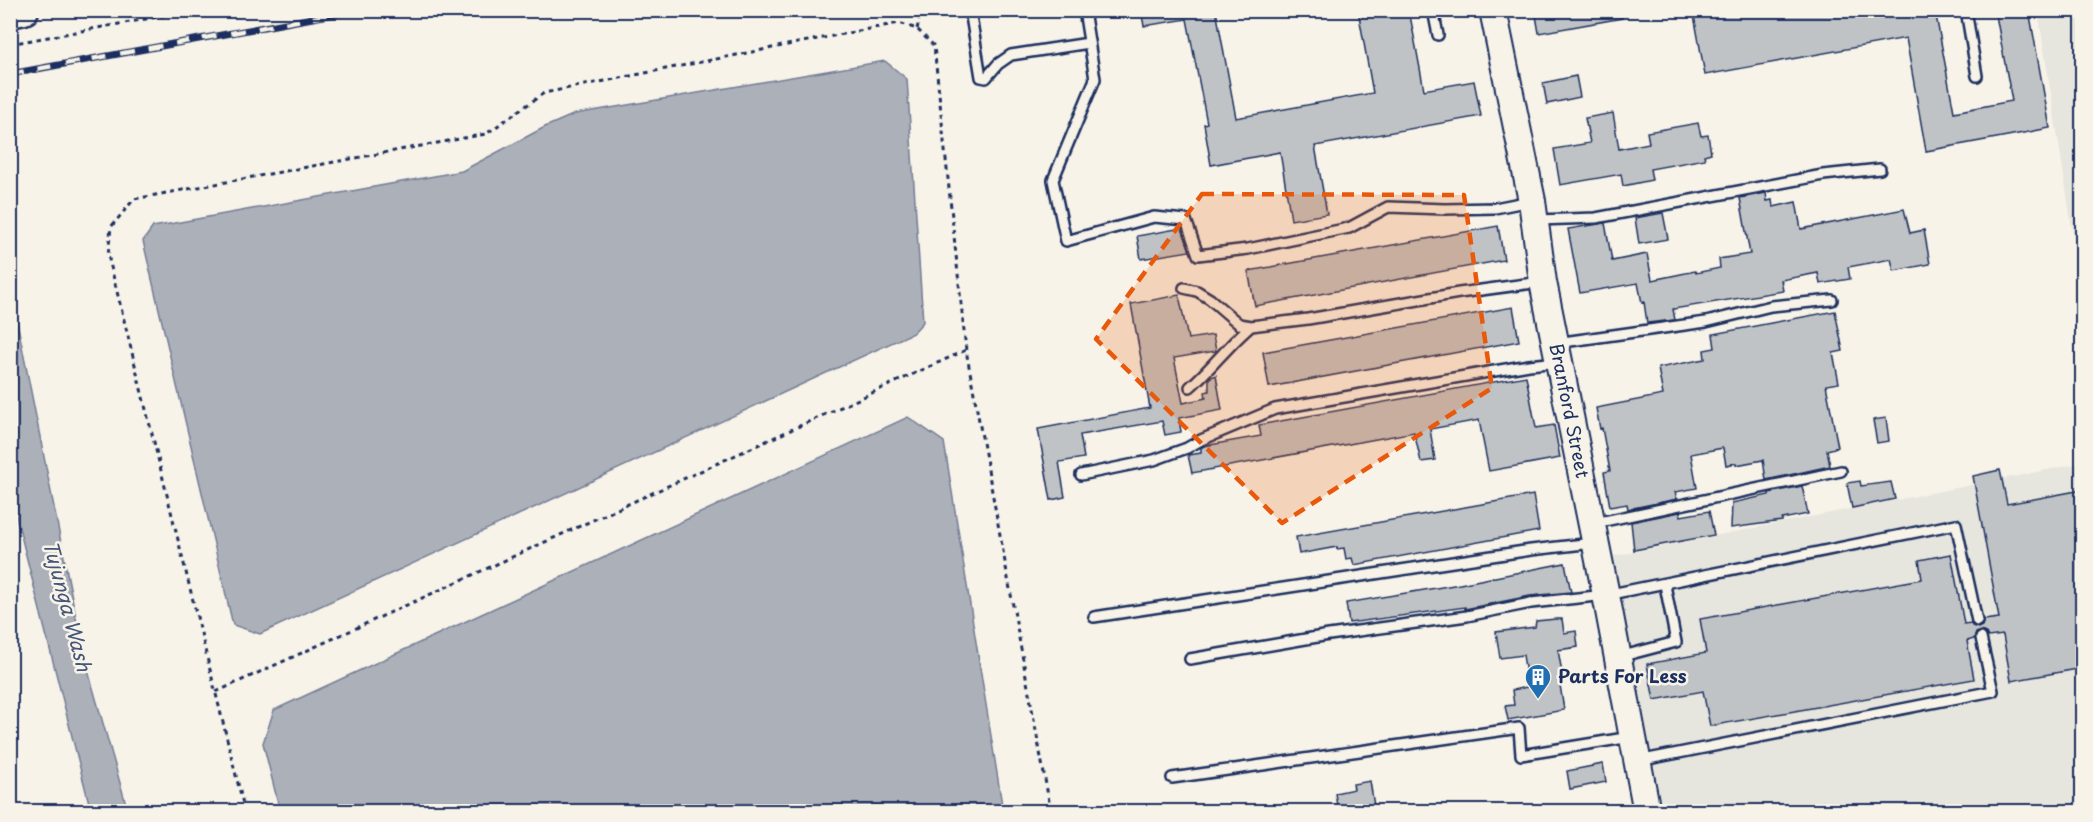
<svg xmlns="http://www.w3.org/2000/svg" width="2093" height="822" font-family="'Playpen Sans',sans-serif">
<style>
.built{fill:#e6e5de}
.water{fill:#acb0b9;stroke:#727c95;stroke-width:1.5}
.building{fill:#c0c3c5;stroke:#1b2f5e;stroke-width:1.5}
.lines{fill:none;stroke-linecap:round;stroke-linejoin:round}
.service-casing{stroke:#1b2f5e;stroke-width:14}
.secondary-casing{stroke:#1b2f5e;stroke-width:30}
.primary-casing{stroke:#1b2f5e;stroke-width:33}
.path{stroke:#1b2f5e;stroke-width:3;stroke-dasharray:4.5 4.5;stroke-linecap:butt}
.service{stroke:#f7f3e8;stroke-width:9}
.secondary{stroke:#f7f3e8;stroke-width:26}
.primary{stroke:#f7f3e8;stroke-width:28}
.rail-casing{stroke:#1b2f5e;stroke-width:7}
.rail{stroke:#f7f3e8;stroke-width:4.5;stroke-dasharray:14;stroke-linecap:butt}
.marked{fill:#e8590c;fill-opacity:0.2;stroke:#e8590c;stroke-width:4.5;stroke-dasharray:12 8;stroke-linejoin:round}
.labels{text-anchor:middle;stroke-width:5;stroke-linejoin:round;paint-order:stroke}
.street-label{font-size:18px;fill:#1b2f5e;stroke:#f7f3e8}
.poi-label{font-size:18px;font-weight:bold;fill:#1b2f5e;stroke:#f7f3e8;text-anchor:start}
.water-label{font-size:20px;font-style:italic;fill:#465679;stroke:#f7f3e8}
</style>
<rect width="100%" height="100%" fill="#f7f3e8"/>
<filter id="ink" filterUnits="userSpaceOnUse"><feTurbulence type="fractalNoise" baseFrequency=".0167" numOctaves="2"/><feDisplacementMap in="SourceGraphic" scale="12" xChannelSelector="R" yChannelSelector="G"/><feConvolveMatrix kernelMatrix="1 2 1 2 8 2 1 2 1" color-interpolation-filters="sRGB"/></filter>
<g filter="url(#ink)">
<path class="built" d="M2038,11H2082V291Z
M2082,463V811H1660L1614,556Z"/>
<path class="water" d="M885,61L907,79L923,322L913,333L260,634L233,625L143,241L153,227L462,171L545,127L575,114Z
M10,286L83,653L128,811H91L12,500L10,490Z
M908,417L944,442L1003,811H280L263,743L274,710Z"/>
<path class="building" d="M1141,10H1216L1236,118L1373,93L1358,10H1409L1424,90L1474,81L1481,116L1315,146L1327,214L1291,220L1280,152L1211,165L1204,124L1207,123L1187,19L1144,26Z
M1535,10H1622V18L1539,33Z
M1693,10H1773V15L1802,10H1935L1954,112L2012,101L1995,10H2029L2050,128L1926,151L1906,38L1705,75Z
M1576,76L1580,97L1547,104L1543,83Z
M1613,113L1619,149L1649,143L1647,132L1698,123L1701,136L1708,135L1711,153L1704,155L1705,159L1650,169L1652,180L1623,186L1621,174L1560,185L1554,149L1590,143L1585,118Z
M1766,193L1767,201L1772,200L1773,207L1796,202L1801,229L1904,209L1910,233L1924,230L1930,264L1894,271L1891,259L1848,267L1850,279L1820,284L1818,273L1781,280L1783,291L1673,309L1675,320L1647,323L1644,302L1642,303L1638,283L1580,293L1568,229L1605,223L1612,261L1647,254L1652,280L1695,271L1696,273L1720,268L1719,259L1750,254L1740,198Z
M1663,213L1668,239L1639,244L1635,218Z
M1498,226L1504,260L1255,306L1248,271Z
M1182,228L1190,251L1141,259L1137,236Z
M1179,295L1188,339L1213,335L1216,351L1174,358L1183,403L1206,398L1205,392L1209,391V378L1216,375L1222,410L1179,418L1181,432L1165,435L1162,421L1080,435L1084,458L1059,462L1065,497L1051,500L1038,429L1150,408L1131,304Z
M1513,307L1519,341L1269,387L1263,352Z
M1835,311L1843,351L1833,353L1839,383L1826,385L1838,447L1827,450L1830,466L1766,480L1763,460L1736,465V463L1726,465L1723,448L1691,454L1697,488L1675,492L1677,499L1628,509L1627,504L1610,507L1604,472L1610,471L1602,428L1600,429L1596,408L1663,395L1658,368L1705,359L1704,350L1715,348L1713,334Z
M1526,376L1536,428L1554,425L1560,458L1489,471L1479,420L1430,429L1435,460L1421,462L1414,432L1192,473L1188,455L1201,453V448L1204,446L1261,436L1259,425Z
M1886,418L1889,441L1877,443L1873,420Z
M2000,470L2007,504L2082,490V668L2011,681L2003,635L1988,637L1986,633L1980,631L1976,633L1974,639L1967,641L1974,679L1710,726L1703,691L1654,700L1647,664L1706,653L1700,619L1922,579L1919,560L1951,554L1964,624L1971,623L1972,626L1978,628L1982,626L1984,620L1999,618L1973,476Z
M1860,481L1861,486L1891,482L1895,499L1852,508L1847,483Z
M1802,486L1808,514L1782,519V521L1731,528L1732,503L1769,495V493Z
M1533,495L1539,531L1354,565L1352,558L1346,559L1344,548L1337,549V547L1299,554L1296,537Z
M1709,511L1714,535L1634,550L1631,522L1680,512L1681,516Z
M1565,563L1571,592L1530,596L1465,609V607L1349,623L1346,603L1460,584Z
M1556,619H1562L1564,633L1576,631L1578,647L1558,650L1564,684L1560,685L1564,710L1508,720L1505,706L1514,705L1512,690L1528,687L1523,655L1500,658L1496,632L1535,627L1536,621Z
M1603,764L1606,782L1570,789L1567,771Z
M1370,781L1375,812H1338L1335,793L1354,789L1353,784Z"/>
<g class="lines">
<g class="service-casing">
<path id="service" d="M970,10L981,77L986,78L998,64L1011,55L1089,43
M1084,10L1095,79L1053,180L1066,241L1154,217L1186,220L1198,255L1248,249L1349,228L1388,207L1445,209L1495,208L1530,201
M1433,10L1438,35
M1966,10L1977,76
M1537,220L1596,218L1823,175L1880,169
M1184,288L1197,291L1210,299L1239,324L1251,326L1308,319L1459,293L1541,282
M1556,343L1706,322L1771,306L1832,300
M1190,387C1212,368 1229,344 1251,326
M1081,475L1154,460L1187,448L1201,440L1275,409L1529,365L1557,362
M1595,523L1841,471
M1094,617L1531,550L1593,543
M1619,657L1676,642L1665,585
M1190,659L1329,635L1467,616L1531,603L1606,595L1956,524L1977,621
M1638,761L1993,691L1981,638
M1172,778L1519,728L1521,755L1631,737"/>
</g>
<g class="secondary-casing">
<g id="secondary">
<path id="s1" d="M1493,10L1532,201L1543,282L1606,595L1647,812"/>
</g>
</g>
<g class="primary-casing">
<path id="primary" d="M10,13L24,10"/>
</g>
<path class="path" d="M917,29L922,10
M10,44L195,10
M216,692L966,350
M245,812L108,255L111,227L134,199L486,134L544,93L899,23L917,29L934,46L966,350L1051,812"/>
<use href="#service" class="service"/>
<use href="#secondary" class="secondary"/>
<use href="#primary" class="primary"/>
<g class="rail-casing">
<path id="rail" d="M10,74L356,10"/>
</g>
<use href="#rail" class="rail"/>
</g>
</g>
<path class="marked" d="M1202,194L1464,195L1492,388L1282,523L1096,339Z"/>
<defs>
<g id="building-pin" transform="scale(1.35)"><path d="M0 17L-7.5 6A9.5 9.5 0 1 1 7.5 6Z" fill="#1f6fb2" stroke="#f7f3e8"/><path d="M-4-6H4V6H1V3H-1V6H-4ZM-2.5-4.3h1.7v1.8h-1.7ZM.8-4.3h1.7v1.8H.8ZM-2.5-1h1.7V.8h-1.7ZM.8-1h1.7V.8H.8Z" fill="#fff"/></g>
</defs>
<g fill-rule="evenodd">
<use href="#building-pin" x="1538" y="677"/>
</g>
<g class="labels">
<g class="street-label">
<text dy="6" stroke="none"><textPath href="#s1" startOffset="408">Branford Street</textPath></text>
</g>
<g class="poi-label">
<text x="1558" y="683">Parts For Less</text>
</g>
<g class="water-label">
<text transform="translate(67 606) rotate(75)" y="7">Tujunga Wash</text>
</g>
</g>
<rect width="2093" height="822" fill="none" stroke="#f7f3e8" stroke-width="36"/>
<rect x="18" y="18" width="2057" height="786" fill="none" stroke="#1b2f5e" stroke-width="2" filter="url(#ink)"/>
</svg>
